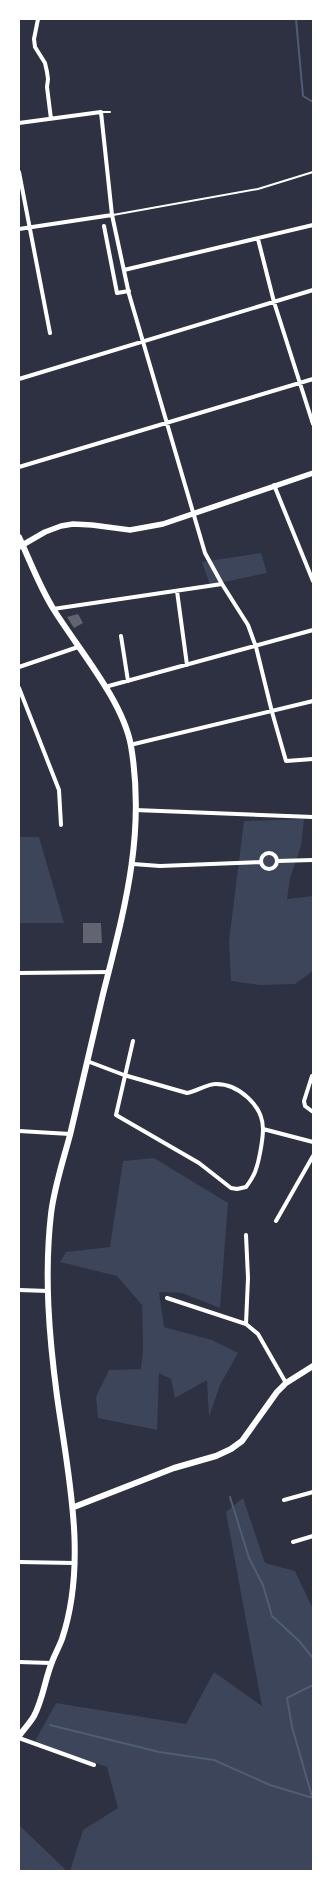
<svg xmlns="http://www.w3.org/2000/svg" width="332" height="1890" font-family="Ubuntu,sans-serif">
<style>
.green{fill:#3c4559}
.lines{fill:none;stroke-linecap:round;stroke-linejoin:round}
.stream{stroke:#4f5d75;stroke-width:2}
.building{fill:#626471}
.service{stroke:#fff;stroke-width:2}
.minor{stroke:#fff;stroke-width:4}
.tertiary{stroke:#fff;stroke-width:5.5}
.secondary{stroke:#fff;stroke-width:6}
</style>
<rect width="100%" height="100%" fill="#2d3142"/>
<path class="green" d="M261,553L267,573L210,585L202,562Z
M304,819L301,846L290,878L287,899L313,896V971L295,984L260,985L231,981L229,941L244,821Z
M19,837H39L64,923H19Z
M154,1158L228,1203L220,1308L182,1293L159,1292L164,1327L212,1340L238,1353L220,1385L209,1417L207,1380L175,1398L171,1379L159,1373L157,1430L98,1418L96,1397L109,1370L141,1369L143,1348L142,1305L117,1276L60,1262L66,1252L110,1247L123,1161Z
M243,1498L265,1563L295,1571L313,1609V1871H70L83,1830L118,1808L107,1767L34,1743L56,1703L186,1724L214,1672L262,1706L226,1512Z
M19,1825L67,1871H19Z"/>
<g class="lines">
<path class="stream" d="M296,19L303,96L313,102
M230,1497L249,1558L263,1585L272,1616L299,1641L313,1658
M313,1685L287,1698L292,1727L313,1800
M50,1725L159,1752L214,1760L270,1785L313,1798"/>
</g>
<path class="building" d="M78,614L83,623L74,628L67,617Z
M83,923H101L102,943H83Z"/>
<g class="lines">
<path class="service" d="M101,112H110
M113,215L258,189L313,172"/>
<path class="minor" d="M38,19L34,39L35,47L45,63L47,72L48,79L47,87L51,119
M19,123L101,112L112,215L129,294L205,553L222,584L248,625L256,647L272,712L286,761L313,759
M19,172L50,333
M104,226L117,293L129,291
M19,229L112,215
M258,239L274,302L313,424
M124,270L313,225
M19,379L313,290
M19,467L313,379
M274,485L313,581
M177,591L187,665
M53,609L222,584
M121,636L128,681
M19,667L78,647
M105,687L313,630
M19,688L59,790L61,825
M130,745L313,701
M135,810L313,817
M261 861a8 8 0 1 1 16 0a8 8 0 1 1-16 0Z
M277,861L313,860
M133,864L160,866L261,862
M19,973L109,972
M87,1061L124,1075L187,1093C197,1091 207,1084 216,1084C239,1084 263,1106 263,1129C263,1139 259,1162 255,1172C253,1177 249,1183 246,1187L237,1189L231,1188L199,1163L116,1115L133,1041
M312,1076L304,1101L305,1106L313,1112
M263,1129L313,1142
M19,1131L70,1134
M276,1221L313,1156
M246,1235L248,1278L246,1324L258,1334L286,1383
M19,1290L48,1291
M167,1298L246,1324
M284,1500L313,1492
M293,1542L313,1536
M19,1562L74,1563
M19,1662L51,1663
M19,1738L94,1765"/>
<path class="tertiary" d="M19,547L45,532L61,526L73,524L92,525L130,530L163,524L313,473"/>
<path class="secondary" d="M19,537C30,561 40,588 54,610C79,650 123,701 131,746C146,834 124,911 103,994C92,1041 81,1088 70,1135C63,1161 54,1188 51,1214C44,1275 49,1336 57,1396C68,1475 88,1561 62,1639C59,1647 55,1654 52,1662C45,1679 43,1699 34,1716C30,1723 24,1729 19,1736
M74,1507L174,1468L216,1456L231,1449L242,1441L277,1392L286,1383L313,1366"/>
</g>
<rect width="332" height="1890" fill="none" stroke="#ffffff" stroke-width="40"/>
</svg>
